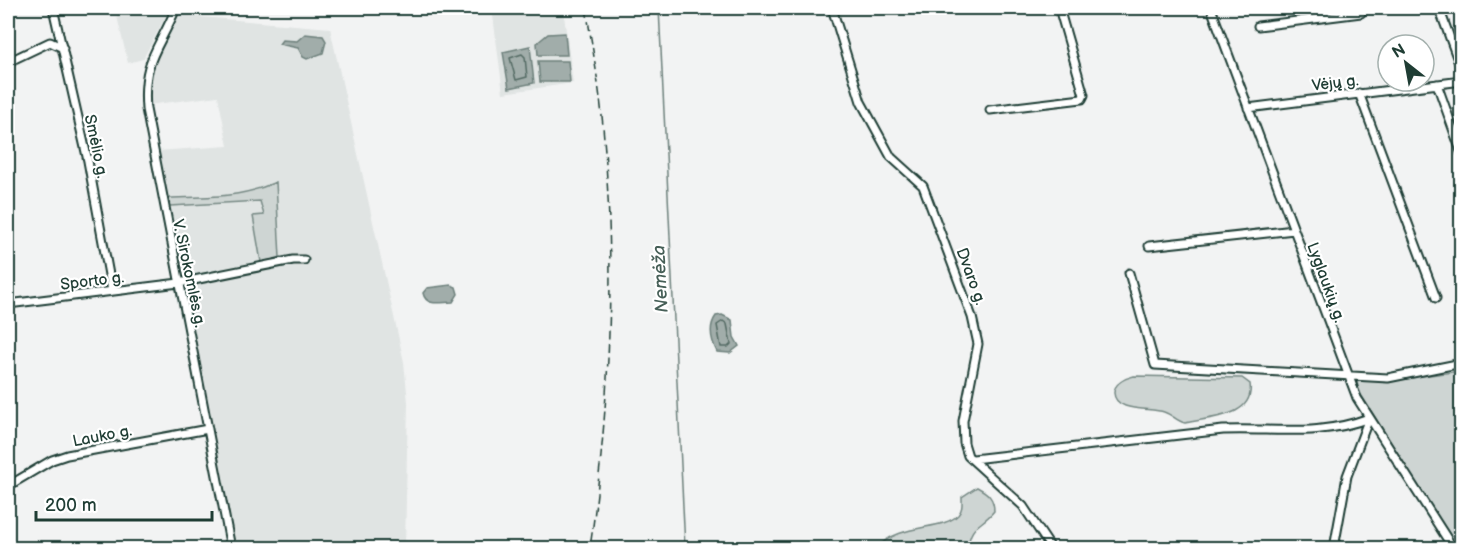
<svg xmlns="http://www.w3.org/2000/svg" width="1469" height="556" font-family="'Balsamiq Sans',sans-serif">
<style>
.built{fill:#e0e4e3}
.green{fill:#ced5d3;stroke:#768984;stroke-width:1.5}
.water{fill:#a1adaa;stroke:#6d807b;stroke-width:1.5}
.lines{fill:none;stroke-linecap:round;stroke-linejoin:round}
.shore{stroke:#536a63;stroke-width:1.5}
.stream{stroke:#6d807b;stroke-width:1.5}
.minor-casing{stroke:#1f3d34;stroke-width:11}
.minor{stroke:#fff;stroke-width:7}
.rail{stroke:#1f3d34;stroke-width:1.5;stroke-dasharray:9 4.5;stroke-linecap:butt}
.labels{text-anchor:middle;stroke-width:4.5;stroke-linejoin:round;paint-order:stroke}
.street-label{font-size:16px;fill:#1f3d34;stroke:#fff}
.water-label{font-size:18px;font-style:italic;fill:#465f57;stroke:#fff}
</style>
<rect width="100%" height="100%" fill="#f2f3f3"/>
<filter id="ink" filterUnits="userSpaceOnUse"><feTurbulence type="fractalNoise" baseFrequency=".0167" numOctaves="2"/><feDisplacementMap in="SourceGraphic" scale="12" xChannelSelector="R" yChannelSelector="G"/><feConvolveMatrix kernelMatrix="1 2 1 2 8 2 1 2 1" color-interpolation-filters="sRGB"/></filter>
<g filter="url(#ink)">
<path class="built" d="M115,8H170L143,59L128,63Z
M492,8H563L573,83L503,93Z
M177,15L330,28L404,362L408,402L405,548H235L157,151L228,146L218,96L148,105L152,65Z"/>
<path class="green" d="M276,182L280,258L261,262L253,216L264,215L260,201L170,206L168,198C206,197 241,198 276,182Z
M1461,371V548H1457L1358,390L1357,380L1382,381Z
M1134,376L1242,378L1250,384C1255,418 1209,417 1185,423C1176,421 1173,415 1164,412C1151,407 1115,413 1114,393C1114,383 1126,378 1134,376Z
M977,487C988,493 994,498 994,511C981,527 970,524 968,548H877C899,523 942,531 958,515C963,509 962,504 962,497Z"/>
<path class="water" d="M565,33L567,55H538L537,43L548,34Z
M305,34L323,36L326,41L323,53L307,59L303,57L298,48L279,44L282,40L297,41Z
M530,46L534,83L509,88L503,52Z
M538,61H568L570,82H540Z
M451,285L456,287L458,294L453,302C441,302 426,307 423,293L427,288Z
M722,315L732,320L734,337L739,346L730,353L717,352C711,340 708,327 716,316Z"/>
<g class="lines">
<path class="shore" d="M522,54L525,57L527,77L516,80L510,58Z
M723,321L727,324L731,344L728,347H721L717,325Z"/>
<path class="stream" d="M659,8L685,548"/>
<g class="minor-casing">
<path id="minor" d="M53,8L88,161L112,291
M176,8C159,50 142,59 146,109L231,548
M832,8L861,102L891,157L923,186L972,317L978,344L963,421L964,443L968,456L1023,506L1051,548
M1211,8L1357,398L1453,548
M1439,8L1462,71
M1258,26L1361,13L1359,8
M8,62L50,42L63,48
M1437,84L1462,154
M1359,93L1436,298
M1248,108L1462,81
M990,110L1082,99L1084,95L1059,8
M1149,246L1294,230
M1129,273L1155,365L1388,378L1462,363
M8,304L179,283L293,260H304
M973,459L1223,430C1275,428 1319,437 1369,418
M8,486L52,460L67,455L208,429
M1334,548L1347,476L1369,418"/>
</g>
<use href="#minor" class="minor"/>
<path class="rail" d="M586,8C593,51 601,95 604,139C616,275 609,413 590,548"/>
</g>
</g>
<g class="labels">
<g class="street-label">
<text transform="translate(1335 82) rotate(-7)" y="6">Vėjų g.</text>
<text transform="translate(97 146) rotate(78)" y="6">Smėlio g.</text>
<text transform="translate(190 273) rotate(78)" y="6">V. Sirokomlės g.</text>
<text transform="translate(972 276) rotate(70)" y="6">Dvaro g.</text>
<text transform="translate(92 280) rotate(-7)" y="6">Sporto g.</text>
<text transform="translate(1327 282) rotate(70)" y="6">Lyglaukių g.</text>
<text transform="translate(102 435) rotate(-11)" y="6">Lauko g.</text>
</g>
<g class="water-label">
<text transform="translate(660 279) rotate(-93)" y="6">Nemėža</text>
</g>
</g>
<rect width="1469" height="556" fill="none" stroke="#fff" stroke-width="30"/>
<rect x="15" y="15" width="1439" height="526" fill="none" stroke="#1f3d34" stroke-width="2" filter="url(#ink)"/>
<g transform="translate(1406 63) rotate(329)"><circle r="28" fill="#ffffff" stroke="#a5b1ae" stroke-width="1.5"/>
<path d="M0-4.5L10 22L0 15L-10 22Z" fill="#1f3d34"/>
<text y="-9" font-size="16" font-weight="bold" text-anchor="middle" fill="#1f3d34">N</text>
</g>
<path d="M36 511v9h176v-9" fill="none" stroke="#1f3d34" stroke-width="3"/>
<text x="45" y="511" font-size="18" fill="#1f3d34" stroke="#ffffff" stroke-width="4.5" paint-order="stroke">200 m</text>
</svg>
